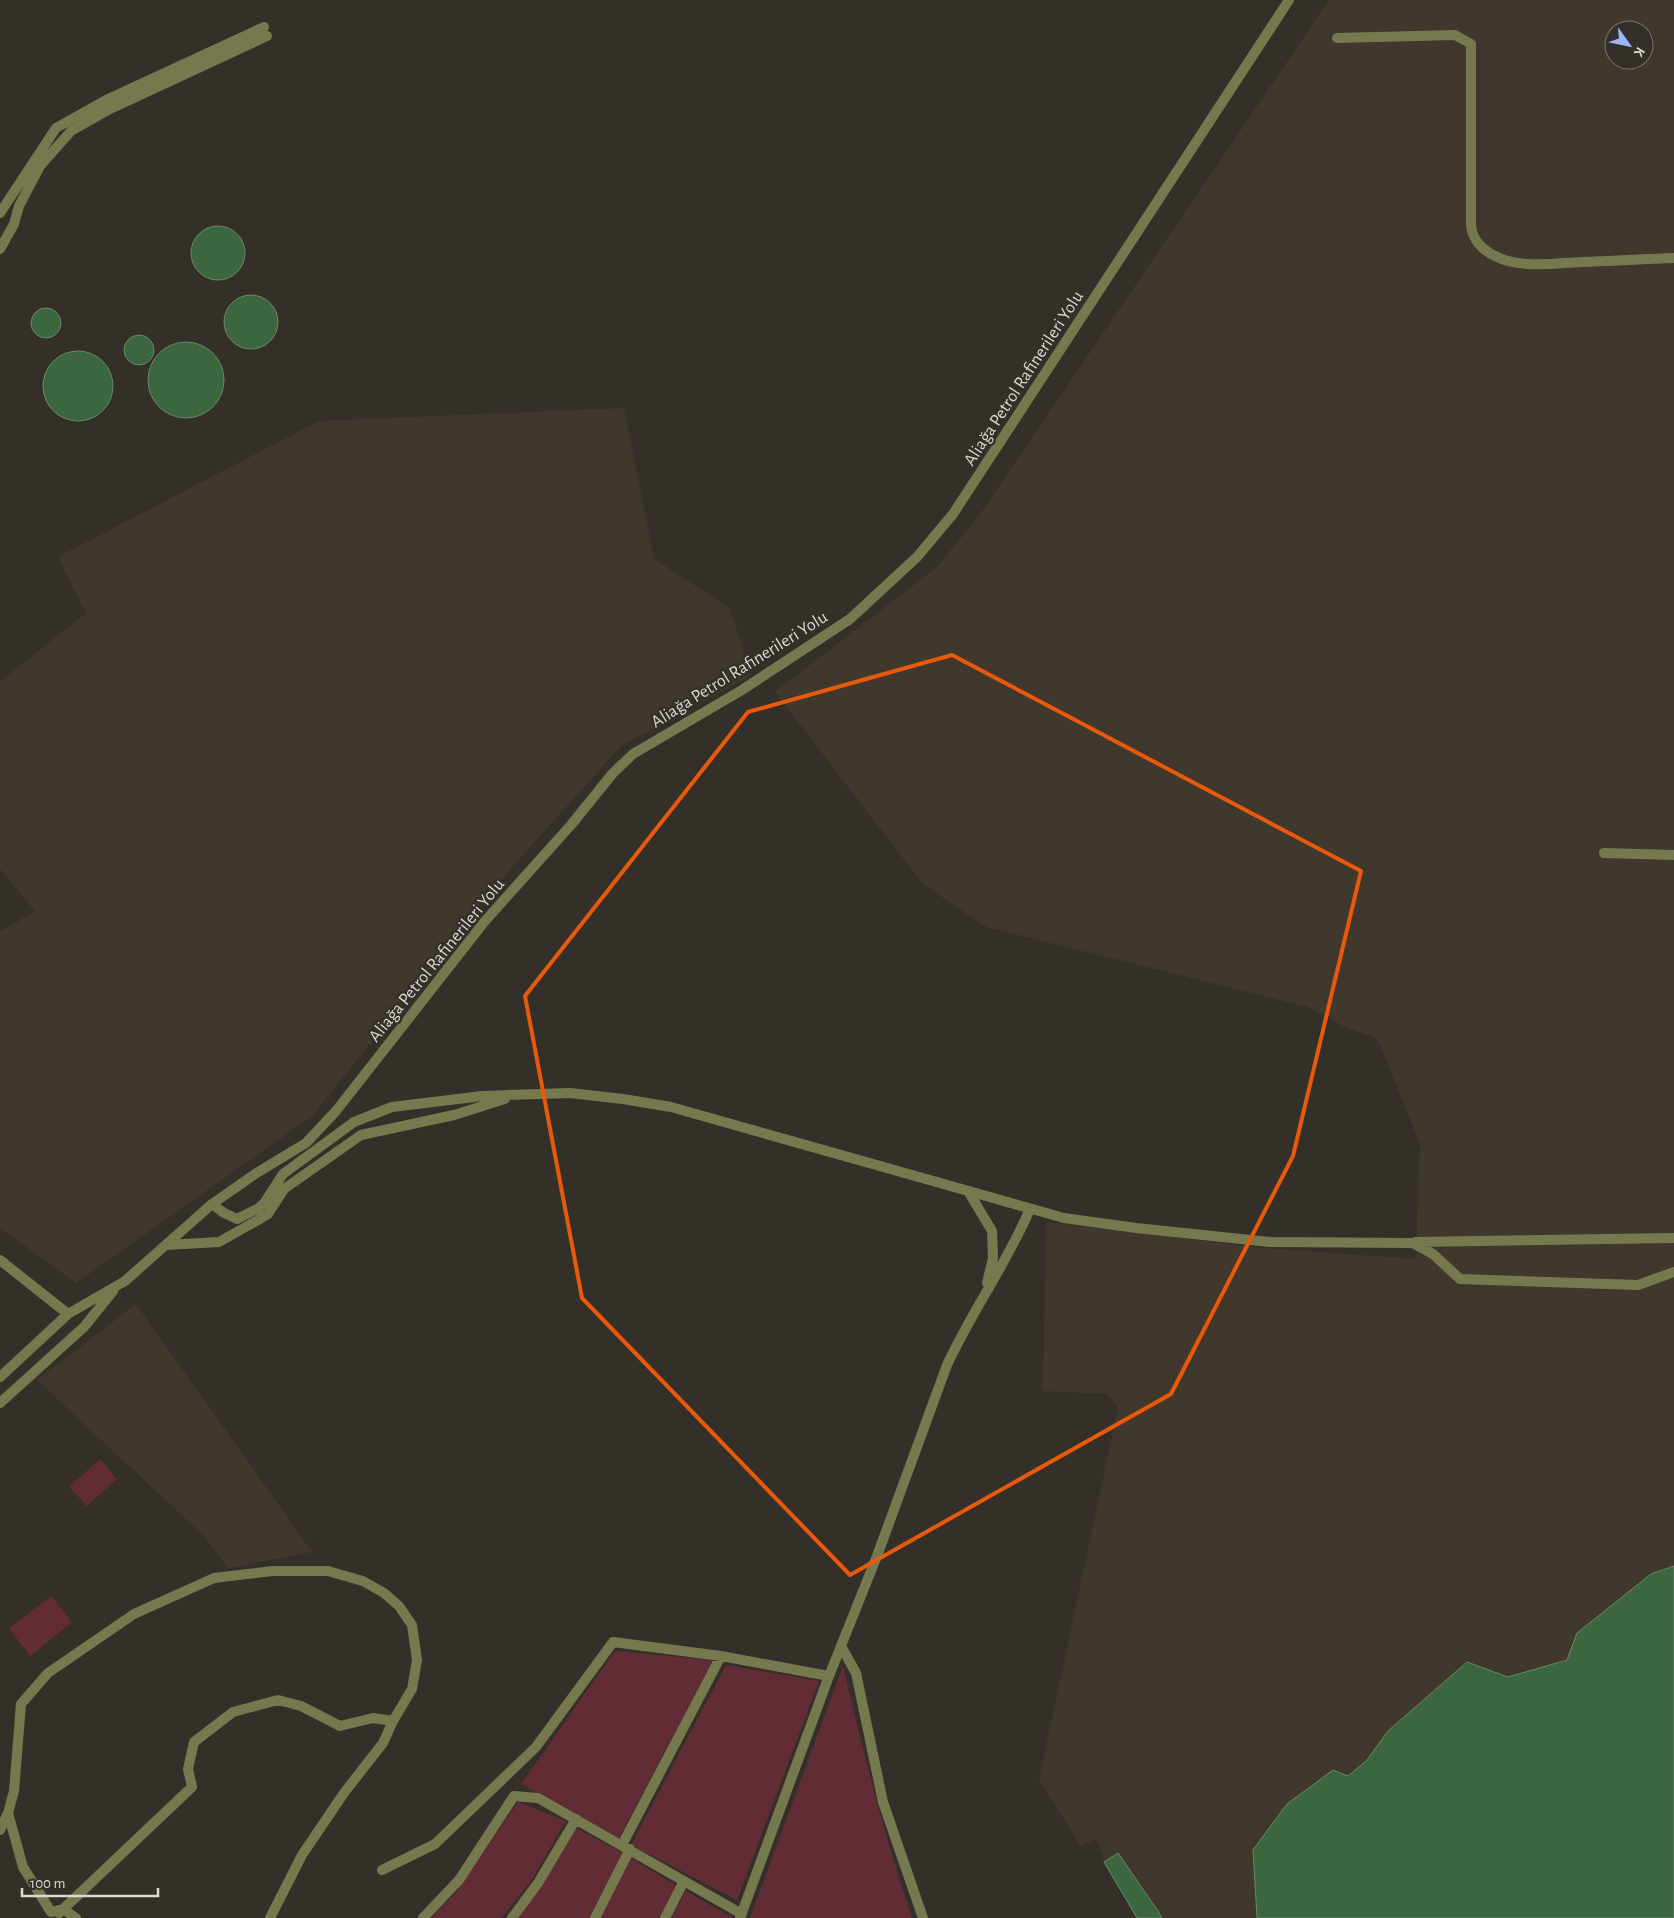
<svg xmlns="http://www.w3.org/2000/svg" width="1674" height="1918" font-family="'Alegreya Sans',sans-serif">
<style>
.built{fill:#40382c;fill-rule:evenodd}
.green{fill:#612c35}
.water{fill:#3b663e;stroke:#6b886b}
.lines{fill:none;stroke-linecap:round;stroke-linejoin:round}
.minor{stroke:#76794e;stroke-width:10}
.tertiary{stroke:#76794e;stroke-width:10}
.marked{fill:none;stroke:#e8590c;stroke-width:4;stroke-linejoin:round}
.labels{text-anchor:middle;stroke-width:5;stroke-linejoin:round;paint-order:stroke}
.street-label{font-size:18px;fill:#dcd9d5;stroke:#343029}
</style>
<rect width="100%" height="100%" fill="#343029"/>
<path class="built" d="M1329,0H1674V1566L1651,1574L1577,1633L1567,1660L1508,1677L1466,1663L1388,1731L1367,1760L1348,1776L1333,1771L1253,1850L1257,1918H1162L1118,1854L1104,1862L1096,1839L1081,1846L1039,1780L1118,1408L1107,1394L1043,1391L1046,1222L1264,1248L1416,1259L1420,1144L1377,1038L1349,1029L1308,1007L986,927L923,884L775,692L937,567L981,513ZM1614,30H1644V60H1614Z
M624,408L654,559L730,608L751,675L621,746L512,867L312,1116L76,1283L0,1228V932L35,911L0,869V682L86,613L58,557L319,421Z
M136,1304L312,1552L228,1568L204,1536L37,1380Z"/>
<path class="green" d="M100,1459L117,1479L87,1506L69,1487Z
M51,1596L72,1622L30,1656L9,1628Z
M615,1651L713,1660L619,1838L521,1784Z
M726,1665L819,1681L737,1900L631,1845Z
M843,1666C863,1751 884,1835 912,1918H750Z
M518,1802L566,1821L531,1881L501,1918H431L455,1894Z
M577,1828L623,1853L589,1918H518Z
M631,1858L677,1886L659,1918H600Z
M686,1891L733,1918H671Z"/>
<path class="water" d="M191 253a27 27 0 1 1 54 0a27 27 0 1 1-54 0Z
M224 322a27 27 0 1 1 54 0a27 27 0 1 1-54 0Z
M31 323a15 15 0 1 1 30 0a15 15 0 1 1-30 0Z
M124 350a15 15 0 1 1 30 0a15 15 0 1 1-30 0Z
M148 380a38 38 0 1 1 76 0a38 38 0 1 1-76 0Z
M43 386a35 35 0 1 1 70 0a35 35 0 1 1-70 0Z
M1674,1566V1918H1257L1253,1850L1287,1804L1333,1770L1348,1776L1367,1760L1388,1731L1467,1662L1508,1677L1567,1660L1577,1633L1651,1574Z
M1118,1853L1158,1911L1162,1918H1137L1104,1862Z"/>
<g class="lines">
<path class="minor" d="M1337,38L1455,35L1471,44V225C1472,239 1482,250 1495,256C1520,269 1555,263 1582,262C1613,261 1643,259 1674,258
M0,213L56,128L106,100L264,27
M0,249L14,224L19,206L40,166L71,131L110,109L267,36
M1604,853L1674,855
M968,1191L992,1231L993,1258L987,1283
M1415,1242L1674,1238
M1413,1243L1433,1254L1460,1279L1638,1285L1674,1272
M0,1260L68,1314
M841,1646L856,1673L883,1802L923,1918
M0,1830L8,1813
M622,1845L721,1656
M382,1870L435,1844L536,1747L613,1642L721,1656L829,1676
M59,1913L192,1787L188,1769L194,1742L233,1712L278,1700L301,1706L340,1726L373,1718L393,1721
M76,1918L63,1909L51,1912L23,1867L8,1813L14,1791L21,1704L48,1673L134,1614L214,1578L272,1571H328L363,1581L384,1593L399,1606L412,1625L417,1660L412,1689L393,1721L383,1743L344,1793L302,1855L270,1918
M423,1918L459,1880L514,1796L538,1798L742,1914
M512,1918L538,1883L576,1819
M595,1918L630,1849
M665,1918L684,1881
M740,1918L829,1676L877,1556L947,1365C972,1311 1007,1263 1030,1209"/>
<path class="tertiary" d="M212,1204L224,1213L237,1219L259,1208L265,1202L283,1174L354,1122L392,1107L482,1096L570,1093L623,1099L671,1107L1064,1218L1136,1228L1270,1242L1413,1243
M166,1245L219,1242L258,1220L268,1214L284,1189L361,1135L454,1115L505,1099
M0,1377L68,1314L125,1281L212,1204L255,1174L306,1143L336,1111L485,921L571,825L613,773L633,754L742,690L850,619L917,557L953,514L1289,0
M0,1403L84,1327L113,1291"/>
</g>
<path class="marked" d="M952,655L1361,871L1293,1156L1171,1394L850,1575L582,1298L525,996L748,712Z"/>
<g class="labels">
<g class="street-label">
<text transform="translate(1023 378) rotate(-57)" y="6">Aliağa Petrol Rafinerileri Yolu</text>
<text transform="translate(739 669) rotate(-32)" y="6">Aliağa Petrol Rafinerileri Yolu</text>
<text transform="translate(436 960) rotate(-51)" y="6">Aliağa Petrol Rafinerileri Yolu</text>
</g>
</g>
<g transform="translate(1629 45) rotate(123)"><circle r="24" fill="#343029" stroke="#77746e"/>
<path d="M0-4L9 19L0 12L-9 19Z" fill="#9cb4fd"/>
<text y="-8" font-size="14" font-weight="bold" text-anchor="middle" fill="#dcd9d5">K</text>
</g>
<path d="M22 1888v8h136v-8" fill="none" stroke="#dcd9d5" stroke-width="2.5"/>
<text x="30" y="1888" font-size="15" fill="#dcd9d5" stroke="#343029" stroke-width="4" paint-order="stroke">100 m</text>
</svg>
